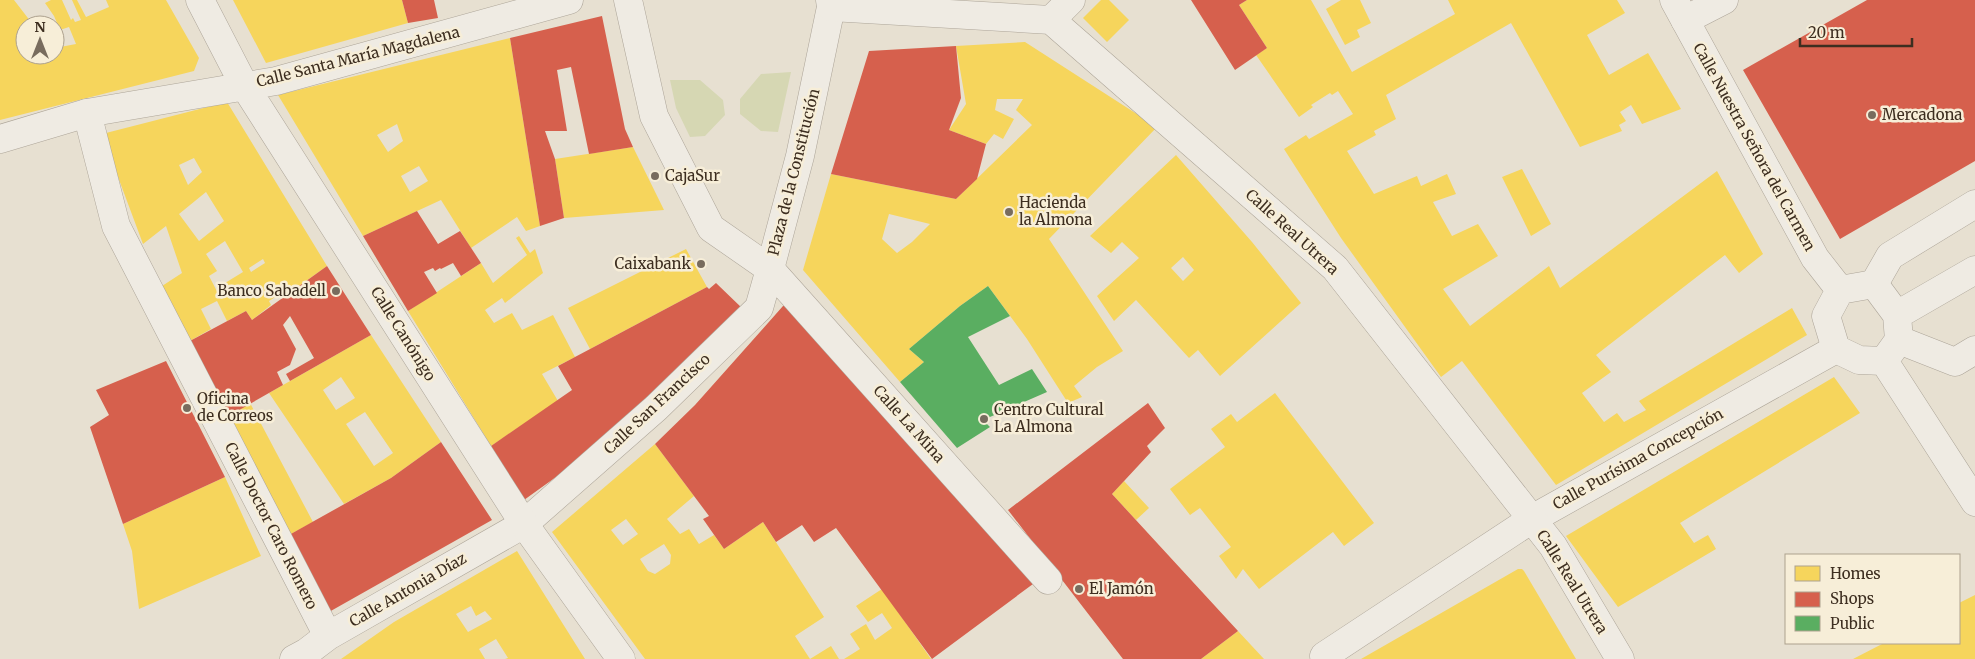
<svg xmlns="http://www.w3.org/2000/svg" width="1975" height="659" font-family="Merriweather,serif">
<style>
.green{fill:#d6d7b3}
.homes{fill:#f6d55c;fill-rule:evenodd}
.shops{fill:#d6604d}
.public{fill:#5aae61}
.lines{fill:none;stroke-linecap:round;stroke-linejoin:round}
.pedestrian-casing{stroke:#ada599;stroke-width:29}
.minor-casing{stroke:#ada599;stroke-width:29}
.tertiary-casing{stroke:#ada599;stroke-width:29}
.pedestrian{stroke:#efebe3;stroke-width:28}
.minor{stroke:#efebe3;stroke-width:28}
.tertiary{stroke:#efebe3;stroke-width:28}
.poi-dot{fill:#786c5e;stroke:#f7eed8;stroke-width:2}
.labels{text-anchor:middle;stroke-width:5;stroke-linejoin:round;paint-order:stroke}
.street-label{font-size:15px;fill:#3d2e20;stroke:#f7eed8}
.poi-label{font-size:15px;fill:#3d2e20;stroke:#f7eed8;text-anchor:start}
</style>
<rect width="100%" height="100%" fill="#e7e0d1"/>
<path class="green" d="M791,72L778,132L761,131L740,114V99L761,74Z
M670,80H700L723,100L725,115L705,136L690,137L676,108Z"/>
<path class="homes" d="M0,0H14L31,22L32,25H25V55H55V48L76,44L69,27L60,30L54,16L45,3L51,0H62L71,20L73,18L75,22L81,20L72,0H77L86,17L109,7L106,0H166L199,58L194,71L0,120Z
M233,0H402L408,23L266,63Z
M1101,0H1109L1129,20L1107,42L1083,18Z
M1247,0H1311L1352,72L1455,14L1448,0H1617L1625,13L1587,35L1609,75L1648,53L1681,109L1642,124L1631,105L1620,112L1626,121L1619,125L1622,131L1580,147L1511,23L1386,95L1396,119L1374,131L1376,135L1347,151L1374,194L1417,176L1421,186L1447,174L1456,194L1433,202L1452,236L1478,224L1498,256L1443,289L1470,326L1549,266L1560,288L1717,171L1763,254L1739,273L1725,255L1596,355L1611,372L1582,393L1604,422L1617,413L1624,422L1646,410L1639,401L1792,308L1807,335L1556,485L1462,361L1441,377L1341,238L1284,149L1306,135L1309,139L1353,114L1338,91L1332,95L1330,93L1311,105L1313,107L1299,117L1256,55L1267,48L1239,5Z
M1341,0H1360L1371,23L1357,30L1360,37L1345,45L1326,9Z
M510,38L540,226L526,231L517,217L471,248L441,200L363,236L278,95ZM397,124L403,141L388,152L377,135ZM419,166L428,181L410,192L401,176Z
M1025,42L1157,127L1049,239L1123,351L1097,367L1074,386L1082,397L1068,403L1027,339L988,286L960,306L909,349L924,362L900,382L803,270L831,174L956,199L1032,125L1016,110L1023,99H997L995,110L1014,119L1003,139L994,134L986,144L949,130L966,104L956,46ZM889,214L930,224L912,242L897,253L882,239Z
M227,102L327,266L285,296L283,292L269,301L271,305L252,320L246,311L227,321L217,301L201,309L211,329L188,342L159,288L182,273L166,226L143,244L102,134ZM194,158L202,172L188,185L179,165ZM206,192L224,221L199,241L179,214ZM225,241L243,272L225,283L233,293L221,299L209,276L217,271L206,254ZM263,259L265,263L251,272L249,268Z
M633,147L664,210L564,218L555,159Z
M1176,155L1252,242L1301,303L1220,376L1198,350L1189,358L1136,300L1114,321L1097,296L1139,258L1122,242L1111,253L1090,236ZM1183,257L1194,270L1183,281L1171,268Z
M1522,169L1551,224L1531,236L1502,177Z
M519,236L530,253L535,249L543,273L505,303L502,298L485,310L494,323L512,313L522,330L553,315L575,357L542,374L558,401L491,446L408,311L481,263L493,283L527,255L516,238Z
M686,249L707,287L590,349L568,308Z
M371,335L441,442L391,478L344,504L269,393ZM341,377L355,398L336,410L323,390ZM365,412L393,453L374,466L346,424Z
M1834,377L1860,413L1680,523L1694,543L1708,535L1716,549L1618,607L1566,536Z
M1275,393L1374,523L1344,546L1333,532L1259,589L1243,569L1236,579L1219,556L1231,547L1200,508L1190,515L1170,489L1225,447L1211,429L1231,414L1237,422Z
M250,403L313,522L289,535L227,417Z
M655,444L694,496L667,519L680,534L689,529L699,544L714,535L724,549L763,522L824,617L795,636L810,659L831,646L839,659H645L552,532ZM626,519L638,534L623,545L611,530ZM664,544L671,555L670,564L655,574L648,571L640,559Z
M225,477L261,556L139,609L132,551L123,524Z
M1124,481L1149,508L1136,520L1112,494Z
M517,551L585,659H505L508,658L496,639L479,649L485,659H341L394,622ZM471,606L476,616L485,611L492,619L468,632L456,614Z
M1518,569H1522L1524,571L1576,659H1361Z
M882,589L931,659H844L860,649L850,634L866,624L875,640L892,628L882,613L868,622L856,606Z
M1975,595V659H1853L1884,643H1959V603Z
M1238,631L1264,659H1201Z"/>
<path class="shops" d="M402,0H434L438,18L408,23Z
M1191,0H1247L1239,5L1267,48L1235,70Z
M1867,0H1975V161L1840,239L1743,70Z
M602,16L625,129L633,147L589,154L571,67L557,70L567,131H545L555,159L564,218L540,226L510,38Z
M956,46L961,98L949,130L986,144L977,179L956,199L831,174L869,51Z
M417,211L438,244L460,231L481,263L461,276L453,263L441,269L440,268L435,271L433,268L424,272L437,293L408,311L363,236Z
M327,266L371,335L290,381L286,374L314,358L290,316L283,325L296,349L290,365L277,372L283,385L227,417L188,342L246,311L252,320Z
M716,283L743,309L595,449L524,500L491,446L572,390L558,366L707,287L709,289Z
M783,306H790L1033,584L932,659L836,528L814,542L802,525L776,542L763,522L724,549L703,519L709,516L655,444L695,405Z
M166,361L225,477L123,524L90,427L109,415L96,390Z
M1148,403L1165,428L1147,446L1151,452L1112,494L1238,631L1201,659H1123L1008,510Z
M441,442L492,520L329,612L289,535L391,478Z"/>
<path class="public" d="M988,286L1010,316L968,337L999,385L1032,369L1047,392L983,420L990,427L957,448L900,382L924,362L909,349L960,306Z"/>
<g class="lines">
<g class="pedestrian-casing">
<path id="pedestrian" d="M1051,20L1071,0
M770,269L1048,580
M524,524L656,408L759,308L770,269"/>
</g>
<g class="minor-casing">
<path id="minor" d="M628,0L654,116L711,228L770,269L800,156L831,7L830,0
M1685,20L1724,0
M87,113L116,226L328,636
M1874,284L1890,256L1975,204
M1899,340L1955,362L1975,350
M294,659L307,652L328,636L524,524
M1325,659L1324,656L1532,519L1836,349"/>
</g>
<g class="tertiary-casing">
<path id="tertiary" d="M200,0L244,85L524,524L621,659
M1674,0L1815,258L1840,290
M831,7L1051,20L1335,268L1553,546L1620,659
M0,139L87,113L276,81L569,0
M1874,284L1897,315L1899,340L1884,361L1859,360L1836,349L1826,316L1840,290Z
M1897,315L1975,270
M1884,361L1975,502"/>
</g>
<use href="#pedestrian" class="pedestrian"/>
<use href="#minor" class="minor"/>
<use href="#tertiary" class="tertiary"/>
</g>
<g class="poi-dot">
<circle cx="1872" cy="115" r="5"/>
<circle cx="655" cy="176" r="5"/>
<circle cx="1009" cy="212" r="5"/>
<circle cx="701" cy="264" r="5"/>
<circle cx="336" cy="291" r="5"/>
<circle cx="187" cy="408" r="5"/>
<circle cx="984" cy="419" r="5"/>
<circle cx="1079" cy="589" r="5"/>
</g>
<g class="labels">
<g class="street-label">
<text transform="translate(358 57) rotate(-14)" y="5">Calle Santa María Magdalena</text>
<text transform="translate(1754 147) rotate(61)" y="5">Calle Nuestra Señora del Carmen</text>
<text transform="translate(794 172) rotate(-76)" y="5">Plaza de la Constitución</text>
<text transform="translate(1292 232) rotate(42)" y="5">Calle Real Utrera</text>
<text transform="translate(403 334) rotate(58)" y="5">Calle Canónigo</text>
<text transform="translate(657 404) rotate(-43)" y="5">Calle San Francisco</text>
<text transform="translate(909 424) rotate(48)" y="5">Calle La Mina</text>
<text transform="translate(1638 459) rotate(-29)" y="5">Calle Purísima Concepción</text>
<text transform="translate(271 526) rotate(63)" y="5">Calle Doctor Caro Romero</text>
<text transform="translate(1572 582) rotate(58)" y="5">Calle Real Utrera</text>
<text transform="translate(408 590) rotate(-30)" y="5">Calle Antonia Díaz</text>
</g>
<g class="poi-label">
<text x="1882" y="120">Mercadona</text>
<text x="665" y="181">CajaSur</text>
<text x="1019" y="208">Hacienda<tspan x="1019" dy="17">la Almona</tspan></text>
<text x="691" y="269" text-anchor="end">Caixabank</text>
<text x="326" y="296" text-anchor="end">Banco Sabadell</text>
<text x="197" y="404">Oficina<tspan x="197" dy="17">de Correos</tspan></text>
<text x="994" y="415">Centro Cultural<tspan x="994" dy="17">La Almona</tspan></text>
<text x="1089" y="594">El Jamón</text>
</g>
</g>
<rect x="1785" y="554" width="175" height="90" fill="#f7eed8" stroke="#ada18e"/>
<rect x="1795" y="566" width="25" height="15" fill="#f6d55c" stroke="#ada18e"/>
<text x="1830" y="579" font-size="15" fill="#3d2e20">Homes</text>
<rect x="1795" y="592" width="25" height="15" fill="#d6604d" stroke="#ada18e"/>
<text x="1830" y="604" font-size="15" fill="#3d2e20">Shops</text>
<rect x="1795" y="616" width="25" height="15" fill="#5aae61" stroke="#ada18e"/>
<text x="1830" y="629" font-size="15" fill="#3d2e20">Public</text>
<g transform="translate(40 40)"><circle r="24" fill="#f7eed8" stroke="#ada18e"/>
<path d="M0-4L9 19L0 12L-9 19Z" fill="#786c5e"/>
<text y="-8" font-size="14" font-weight="bold" text-anchor="middle" fill="#3d2e20">N</text>
</g>
<path d="M1800 38v8h112v-8" fill="none" stroke="#3d2e20" stroke-width="2.5"/>
<text x="1808" y="38" font-size="15" fill="#3d2e20" stroke="#f7eed8" stroke-width="4" paint-order="stroke">20 m</text>
</svg>
